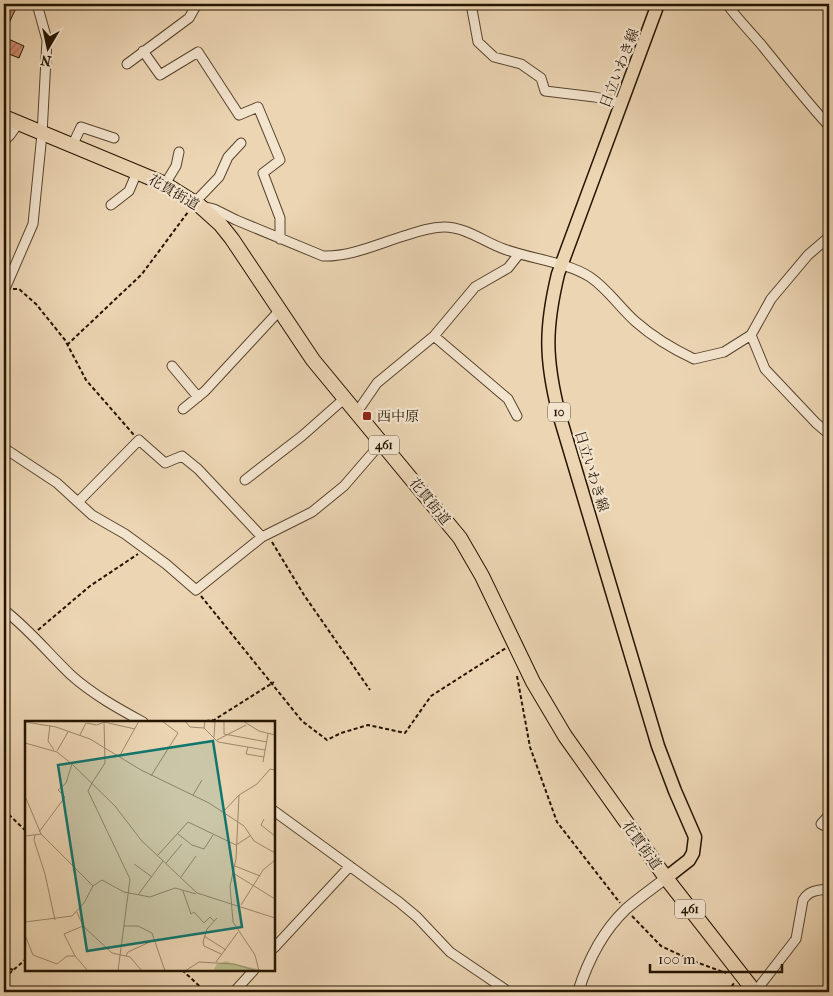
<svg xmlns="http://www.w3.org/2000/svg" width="833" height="996" font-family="'IM FELL French Canon','Noto Serif JP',serif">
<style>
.building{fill:url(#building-hatch);stroke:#251400}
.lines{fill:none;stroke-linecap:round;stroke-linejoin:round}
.minor-casing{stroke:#57442d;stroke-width:11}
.tertiary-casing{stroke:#57442d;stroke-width:12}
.primary-casing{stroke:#251400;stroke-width:15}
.trunk-casing{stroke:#251400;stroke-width:16}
.path{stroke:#251400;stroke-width:2;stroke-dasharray:4 2.5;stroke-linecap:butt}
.minor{stroke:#f3e4ce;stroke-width:9}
.tertiary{stroke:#f3e4ce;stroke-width:10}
.primary{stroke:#ecd5b3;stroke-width:12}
.trunk{stroke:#ecd5b3;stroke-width:14}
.poi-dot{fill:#8f2418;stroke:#f3e4ce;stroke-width:2}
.labels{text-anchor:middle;stroke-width:4.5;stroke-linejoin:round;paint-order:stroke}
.shield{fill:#f3e4ce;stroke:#63523e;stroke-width:1}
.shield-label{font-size:12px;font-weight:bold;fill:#251400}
.street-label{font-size:14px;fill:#251400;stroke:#f3e4ce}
.poi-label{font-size:14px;fill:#251400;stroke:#f3e4ce;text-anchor:start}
.inset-road{fill:none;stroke:#9c886b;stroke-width:1}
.view{fill:#0f766e;fill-opacity:0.15;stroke:#0f766e;stroke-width:2.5}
.inset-edge{fill:none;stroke:#251400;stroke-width:2.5}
</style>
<defs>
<pattern id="building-hatch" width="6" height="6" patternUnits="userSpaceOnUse" patternTransform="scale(1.25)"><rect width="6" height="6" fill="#d18d70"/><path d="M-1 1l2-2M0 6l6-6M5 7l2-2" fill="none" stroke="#a9725a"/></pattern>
</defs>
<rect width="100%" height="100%" fill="#ecd5b3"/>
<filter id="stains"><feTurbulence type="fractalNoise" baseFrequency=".004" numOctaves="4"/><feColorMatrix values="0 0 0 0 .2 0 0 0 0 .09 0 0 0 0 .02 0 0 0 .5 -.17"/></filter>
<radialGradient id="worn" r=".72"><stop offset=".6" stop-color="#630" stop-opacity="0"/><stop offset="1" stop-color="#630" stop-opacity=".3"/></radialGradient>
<path class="building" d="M4,4H18L9,23L4,21Z
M4,37L24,46L19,58L4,52Z"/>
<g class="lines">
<g class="minor-casing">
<path id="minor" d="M471,4L478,42L494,57L521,64L541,78L545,91L595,97L621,103
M727,4C738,20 752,33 764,48C786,75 806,101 829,126
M143,51L160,75L198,52L239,115L258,107L280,160L263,173L280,218V239
M127,64L189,18L197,4
M4,141L10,135L18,124
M72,146L81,127L114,138
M165,184L176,166L179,152
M195,202L219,177L228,157L241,143
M111,205L129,191L137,172
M202,206L214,209L236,220L323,256C351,257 380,243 407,235C419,231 431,227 444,227C466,227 484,242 504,249C531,259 567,262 590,277C608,289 620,308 636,322C653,337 673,349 694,359L724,352L751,335L771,299L808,255L829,237
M4,291L33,224L42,134L47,40L37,4
M751,335L765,369L816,423L829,434
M434,336L508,399L517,416
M172,366L198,397
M183,409L205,391L280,310
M357,412L377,383L434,336L475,287L508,268L519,254
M4,448L57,483L92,515L125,534L166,564L196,590L262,537L312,512L344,486L382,442
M245,480L302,436L345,398
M78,502L139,440L165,463L182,456L198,469L262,537
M4,610C29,629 48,653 71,675C92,694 119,709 143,722
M274,811L399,902L417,917L450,952L509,992
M829,815L821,824L829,828
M274,948L350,866
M234,992L254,970
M755,992L796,939L803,900C809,890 819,890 829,889"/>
</g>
<g class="tertiary-casing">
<path id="tertiary" d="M578,992C587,963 603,931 626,909C639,898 653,888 666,878"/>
</g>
<g class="primary-casing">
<path id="primary" d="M658,4L558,274C545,328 545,359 559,414L658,746L675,791L695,837L693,853L689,860L666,878"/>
</g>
<g class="trunk-casing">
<path id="trunk" d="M4,117L165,184L200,206L220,224L232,239L313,360L460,538L482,576L533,682L565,736L666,878L755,992"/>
</g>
<path class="path" d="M13,289H19L36,304L65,340L86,380L134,435
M67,345L142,274L188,212
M272,542L304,595L370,690
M201,596L302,721L327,740L341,733L368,725L405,733L431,696L506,648
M38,630L90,586L138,554
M517,676L530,747L557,822L620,903
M199,722L214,720L274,682
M4,810L26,831
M632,916L661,946L693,961L726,973
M4,966L13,970
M182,970L206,992
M4,978L26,959
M728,992L734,983"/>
<use href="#minor" class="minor"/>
<use href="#tertiary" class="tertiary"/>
<use href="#primary" class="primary"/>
<use href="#trunk" class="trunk"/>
</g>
<rect class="poi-dot" x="362" y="411" width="10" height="10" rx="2.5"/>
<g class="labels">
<g class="shield">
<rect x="548" y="402.5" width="22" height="19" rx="4"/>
<rect x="369" y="435.5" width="30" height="19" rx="4"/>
<rect x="675" y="899.5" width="30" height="19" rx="4"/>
</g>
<g class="shield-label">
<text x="559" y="416">10</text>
<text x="384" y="449">461</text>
<text x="690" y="913">461</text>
</g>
<g class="street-label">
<text transform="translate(619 68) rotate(-69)" y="5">日立いわき線</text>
<text transform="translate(174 192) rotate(30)" y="5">花貫街道</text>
<text transform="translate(592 471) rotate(73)" y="5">日立いわき線</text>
<text transform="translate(430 501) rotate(51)" y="5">花貫街道</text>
<text transform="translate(642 845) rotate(54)" y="5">花貫街道</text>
</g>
<g class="poi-label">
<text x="377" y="421">西中原</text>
</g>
</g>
<g transform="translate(25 721)">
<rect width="250" height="250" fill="#ecd5b3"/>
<path d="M201,240L206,242L243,250H188L192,243Z" fill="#b9bd8b"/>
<path class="inset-road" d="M160,0L165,6L179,7L193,21L240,29M199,0V13L242,21M218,0L234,10L250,14M0,1L31,6L65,18L116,49L184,82L219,105L229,120L250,132M25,4L23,20L29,29M179,7L180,0L190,1M55,14L61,2L72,4L79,1L110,8M189,16L190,0M192,19L221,4M0,22L32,31L47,43L90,85L116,119L172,172L250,197M223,26L221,33L239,36M32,30L43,11M94,36L114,0M238,41L243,13M126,55L153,12L137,0M67,62L80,42L79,0M67,62L63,70L105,158L93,250M168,74L177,59M0,75L16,113L68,165M198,91L214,74M239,98L236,104L250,115M14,111L40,76L33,69L41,62L47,43M153,113L167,124L179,128L188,114M10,114L9,119L20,153L30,199M0,115L16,113M133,134L163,101L211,124L225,115M141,142L157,123M109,143L127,156M210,145L235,155M208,152L250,178M156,156L171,135M158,170L166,193L169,191L179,202L185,196L189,200M113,174L138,140M216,184L238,149L250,139M52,191L58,205L87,232L105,236L117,250M192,197L182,208L178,221L179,225L196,233M0,201L47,195L59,182L68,165L77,159L99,171L125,176L150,167L171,173M99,205H113L127,212L140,250M0,214L8,234L32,243L42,235H50L63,250M179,215L201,229M50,235L39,213L58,205M101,235L103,231L129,219M191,241L213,211M160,250L174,241L209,243L232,250M234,250L230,234L208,201L205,165L211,138L214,74L232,63L245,48L250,49"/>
<path class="view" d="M188,20L217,206L62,230L33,44Z"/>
<rect width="250" height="250" class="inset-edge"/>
</g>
<rect width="833" height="996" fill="none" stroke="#ecd5b3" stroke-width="20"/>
<rect x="5" y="5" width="823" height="986" fill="none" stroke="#251400" stroke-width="2.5"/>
<rect x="10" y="10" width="813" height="976" fill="none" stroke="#251400"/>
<g transform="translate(48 48) rotate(189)" stroke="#f3e4ce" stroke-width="4" paint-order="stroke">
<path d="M0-4L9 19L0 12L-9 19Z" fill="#251400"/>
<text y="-8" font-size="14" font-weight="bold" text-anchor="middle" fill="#251400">N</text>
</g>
<path d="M650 964v8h132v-8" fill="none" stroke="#251400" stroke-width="2.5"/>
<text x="658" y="964" font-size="15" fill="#251400" stroke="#f3e4ce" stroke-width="4" paint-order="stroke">100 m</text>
<rect width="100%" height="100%" filter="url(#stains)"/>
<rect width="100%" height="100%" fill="url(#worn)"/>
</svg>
